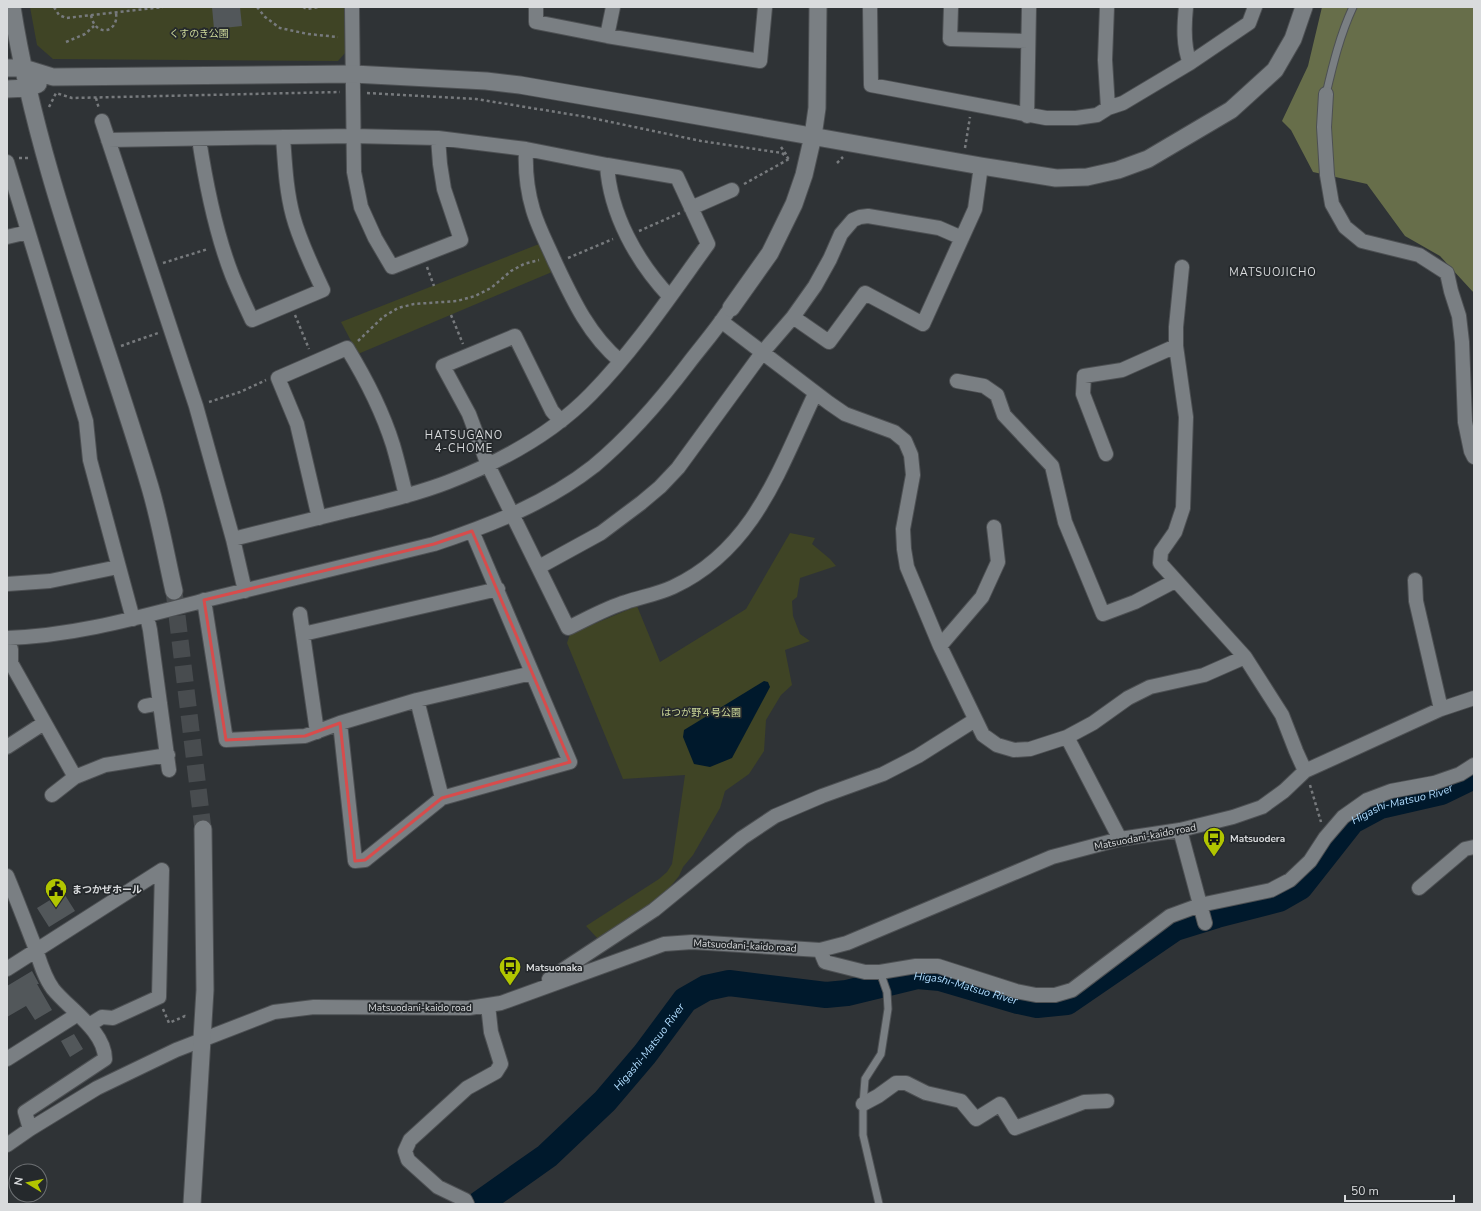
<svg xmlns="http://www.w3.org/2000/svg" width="1481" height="1211" font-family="'Nunito Sans','Noto Sans JP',sans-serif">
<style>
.green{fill:#3f4425}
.forest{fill:#676e4a}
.water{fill:#00192c}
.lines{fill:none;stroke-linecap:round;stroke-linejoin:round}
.river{stroke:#00192c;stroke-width:26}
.building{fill:#52575a}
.tertiary-tunnel{stroke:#484c4f;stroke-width:17;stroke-dasharray:17 8;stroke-linecap:butt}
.service-casing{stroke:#4d5053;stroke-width:9}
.minor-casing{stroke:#4d5053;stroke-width:16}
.tertiary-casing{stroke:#4d5053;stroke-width:19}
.path{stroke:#777a7d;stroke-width:2.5;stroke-dasharray:3 3;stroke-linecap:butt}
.service{stroke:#7a7f83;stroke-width:7}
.minor{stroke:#7a7f83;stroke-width:14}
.tertiary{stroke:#7a7f83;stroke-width:17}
.marked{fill:none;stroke:#d74c4c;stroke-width:3;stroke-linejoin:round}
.labels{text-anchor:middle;stroke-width:3.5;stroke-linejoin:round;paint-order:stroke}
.park-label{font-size:10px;fill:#ccd899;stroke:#25292c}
.street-label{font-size:10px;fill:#d9dbdd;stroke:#25292c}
.poi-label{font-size:10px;font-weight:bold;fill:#d9dbdd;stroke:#25292c;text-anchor:start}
.neighbourhood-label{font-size:11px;letter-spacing:1px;fill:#d9dbdd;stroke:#25292c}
.water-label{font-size:11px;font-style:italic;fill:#b0ddff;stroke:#25292c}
</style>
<rect width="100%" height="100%" fill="#2f3336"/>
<path class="green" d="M30,7H344L345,53L338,61L53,59L37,45Z
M539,244L552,272L358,354L341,322Z
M790,533L815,538L812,544L830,559L836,566L800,578L797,597L792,601L793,616L800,634L810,641L785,650L792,685L781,695L766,720L764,751L749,774L725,791L720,808L693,855L683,867L679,876L662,897L599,940L586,926L659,879L667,872L672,864L685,775L623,779L567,643L570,634L637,606L660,662L746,609Z"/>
<path class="forest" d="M1322,7H1474V293L1440,256L1405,236L1367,184L1313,172L1291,130L1282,121L1308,66Z"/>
<path class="water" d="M764,681L768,682L770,687L732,758L710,767L694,764L683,737L684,730Z"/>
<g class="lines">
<path class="river" id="s1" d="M479,1204L547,1156L605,1101L645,1054L685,1000L706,988L729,983L826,995L847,993L917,976L940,978L1018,1001L1037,1005L1067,1002L1175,928L1217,915L1279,899L1300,887L1352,821L1380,806L1441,792L1474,776"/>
</g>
<path class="building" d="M212,7H240L242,26L214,29Z
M63,892L75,911L49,927L37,908Z
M32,971L39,984H37L52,1010L35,1020L26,1006L7,1017V986Z
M74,1034L83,1049L70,1057L61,1041Z"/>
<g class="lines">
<path class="tertiary-tunnel" d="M174,591L203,829"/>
<g class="service-casing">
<path id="service" d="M1326,94C1333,64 1340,35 1353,7
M879,1204L863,1135V1104L865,1079L881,1054L888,1009L887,992L880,972"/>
</g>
<g class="minor-casing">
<path id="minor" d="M352,7L354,172L361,207L375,238L392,267L461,240L444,189L440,164L438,138
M536,7V22L607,36L760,61L765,7
M870,7L871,85L1046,118H1076L1097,115L1108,108L1123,103L1190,63L1249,23L1255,7
M951,7L950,39L1028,41
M1107,7L1105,60L1108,108
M1186,7C1184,26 1183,46 1190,63
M607,36L613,7
M1326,94L1324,127L1327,175L1332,204L1345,227L1362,241L1419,255L1447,273L1451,291L1459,316L1462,342L1465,422L1471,451L1474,457
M1027,116L1029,7
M102,121L196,406L233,539L245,591
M199,139C206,185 215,231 232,275C238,290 245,305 252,320L323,290C312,266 300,242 293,216C286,190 285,164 283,137
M108,140L353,136L438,138L526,149L607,165L677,177L708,244C671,295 635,349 591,394C552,434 500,462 448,482C417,494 383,502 350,510C311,520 272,529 233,539
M526,149C525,170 527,190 533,210C538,227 547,244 554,260C572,298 588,334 620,361
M7,162L86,421L90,460L133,619
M607,165C610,214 637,262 670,297
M691,208L732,190
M7,237L28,232
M1182,267L1176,327V346L1186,417L1183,508L1175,532L1161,552L1160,563L1245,657
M793,317L829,342L865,293L923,324L975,209L981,166
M721,321L829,403L845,414L894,432L905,441L911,455L913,475L903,529L904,549L907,567L940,646L983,735L997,745L1014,750L1030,749L1067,737L1093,723L1128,698L1150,687L1204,675L1245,657L1282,715L1296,751L1305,771
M957,381L984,386L997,395L1004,415L1052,466L1065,522L1103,614L1135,602L1175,581
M561,421L552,411L515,336L443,366L469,414L488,465L568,628C587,619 606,608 626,602C641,597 658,594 673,587C754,549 779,470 815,394
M1106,454L1083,394L1084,376L1122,370L1176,346
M319,518L297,424L278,378L347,348C366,379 382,410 393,445C398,462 402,479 406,496
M539,567L601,533L641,503L660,487L678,468L762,353L793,317L815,286L830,259L841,234L853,220L860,217L868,216L939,228L962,238
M1415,580L1416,601L1441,709
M7,584L50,581L118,567
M204,600L226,740L305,736L340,723L417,700L532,673
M300,614L317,732
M147,616L150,630L169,770
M303,634L498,589
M7,638C75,636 140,617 206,600C282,581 358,563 434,544C491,525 547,503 594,466C630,436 660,401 688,364C701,347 715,331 727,313
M940,646L982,597L998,562L994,527
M11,649V663L75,777
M417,700L442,798
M145,706L160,703
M340,723L355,861L365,860L442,798L570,762L472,531
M1067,737L1120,839
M7,747L44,723
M52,795L75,777L105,765L168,755
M1180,830L1205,923
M7,876C17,900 26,924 35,947C40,962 44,977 53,989C69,1009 105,1031 105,1059L25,1112L30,1129
M1419,888L1465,849L1474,847
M820,950L825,962L865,972H880L916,966H938L1016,991L1036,995H1055L1072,990L1170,916L1200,905L1271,890L1290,880L1310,861L1325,838L1343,817L1367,800L1391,791L1434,783L1460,774L1474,765
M7,969L162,870L159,997L113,1018L102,1017L89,1025
M549,979L654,910L742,838L775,816L822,796L883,774L918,756L975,720
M7,1059L78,1014
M863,1104L878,1096L896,1083H906L926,1093L961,1101L976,1119L1000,1104L1015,1128L1084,1102L1107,1101
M7,1145L30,1129L97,1088L176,1050L274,1012L314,1007L469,1008L501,1003L664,944L692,942L820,950L847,943L1052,857L1120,839L1180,830L1233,817L1262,807L1284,791L1305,771L1441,709L1474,698
M467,1204L465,1200L438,1187L408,1160L405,1151L410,1140L467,1088L496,1072L501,1064L491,1032L488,1005"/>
</g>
<g class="tertiary-casing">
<path id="tertiary" d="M12,7C38,172 103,328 150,487C160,521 166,556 174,591
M7,68H24L53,77L353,74L486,81L520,85L653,108L981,166L1056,178L1087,177L1118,170L1148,159L1231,110L1275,70L1293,39L1304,7
M7,89L28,88L38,84
M731,308L770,253L794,204L804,175L813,136L817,108L818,7
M192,1204L205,990L203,829"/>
</g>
<path class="path" d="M54,7L59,15L66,18L163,7
M257,7L265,17L280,28L308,34L338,37
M303,7L307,9L319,7
M91,15C95,38 119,33 116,13
M66,42L85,34L94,26
M367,93L476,99L587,117L701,141L782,153L789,159
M96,98L99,109
M49,107L56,93L72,98L340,92
M781,147L788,157
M965,148L970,117
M19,158H29
M837,163L843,157
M744,184L789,159
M639,231L680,213
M568,258L613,239
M163,263L208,249
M427,267L434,286
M295,315L309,349
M451,315L463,344
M358,341L383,317L398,308L414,304L457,301L475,296L491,288L511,271L524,264L539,260
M121,346L158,333
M209,402L240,392L266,380
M1310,785L1321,822
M163,1009L169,1023L185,1016L188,1017"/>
<use href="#service" class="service"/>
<use href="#minor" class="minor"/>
<use href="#tertiary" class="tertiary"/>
</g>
<path class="marked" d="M472,531L570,762L442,798L365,860L355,861L340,723L305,736L226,740L204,600L434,544Z"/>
<defs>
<g id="bus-pin" transform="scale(1.15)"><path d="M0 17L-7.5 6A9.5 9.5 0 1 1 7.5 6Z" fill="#b1c500" stroke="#25292c"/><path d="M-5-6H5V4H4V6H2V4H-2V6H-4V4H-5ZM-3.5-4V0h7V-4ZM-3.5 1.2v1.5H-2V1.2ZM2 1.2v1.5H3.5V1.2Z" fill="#111"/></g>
<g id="civic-pin" transform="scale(1.15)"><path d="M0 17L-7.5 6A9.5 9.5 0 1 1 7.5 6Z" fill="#b1c500" stroke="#25292c"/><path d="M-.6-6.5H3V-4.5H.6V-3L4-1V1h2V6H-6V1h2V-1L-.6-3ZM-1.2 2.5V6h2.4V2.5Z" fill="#111"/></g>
</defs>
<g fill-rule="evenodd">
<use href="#bus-pin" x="1214" y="838"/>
<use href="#civic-pin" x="56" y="889"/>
<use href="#bus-pin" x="510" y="967"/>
</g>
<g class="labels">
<g class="park-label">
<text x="199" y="37">くすのき公園</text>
<text x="701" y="716">はつが野４号公園</text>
</g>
<g class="street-label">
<text transform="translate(1145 836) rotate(-11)" y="4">Matsuodani-kaido road</text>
<text transform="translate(745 945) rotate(3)" y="4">Matsuodani-kaido road</text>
<text x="420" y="1011">Matsuodani-kaido road</text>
</g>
<g class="poi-label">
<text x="1230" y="842">Matsuodera</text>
<text x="72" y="893">まつかぜホール</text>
<text x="526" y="971">Matsuonaka</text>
</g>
<g class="neighbourhood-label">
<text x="1273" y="276">MATSUOJICHO</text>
<text x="464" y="439">HATSUGANO<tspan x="464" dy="13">4-CHOME</tspan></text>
</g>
<g class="water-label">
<text dy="4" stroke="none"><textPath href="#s1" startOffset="1085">Higashi-Matsuo River</textPath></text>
<text dy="4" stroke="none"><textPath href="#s1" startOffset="581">Higashi-Matsuo River</textPath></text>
<text dy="4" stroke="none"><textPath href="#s1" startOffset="233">Higashi-Matsuo River</textPath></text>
</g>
</g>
<rect width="1481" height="1211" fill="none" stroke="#d9dbdd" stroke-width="16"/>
<g transform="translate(28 1183) rotate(280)"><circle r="19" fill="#25292c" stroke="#6d7073"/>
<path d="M0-3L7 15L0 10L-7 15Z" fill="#b1c500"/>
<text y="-6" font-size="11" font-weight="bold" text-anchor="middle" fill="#d9dbdd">N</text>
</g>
<path d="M1345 1195v6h109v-6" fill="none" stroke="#d9dbdd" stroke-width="2"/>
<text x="1351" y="1195" font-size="12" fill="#d9dbdd" stroke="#25292c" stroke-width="3" paint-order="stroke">50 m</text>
</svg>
